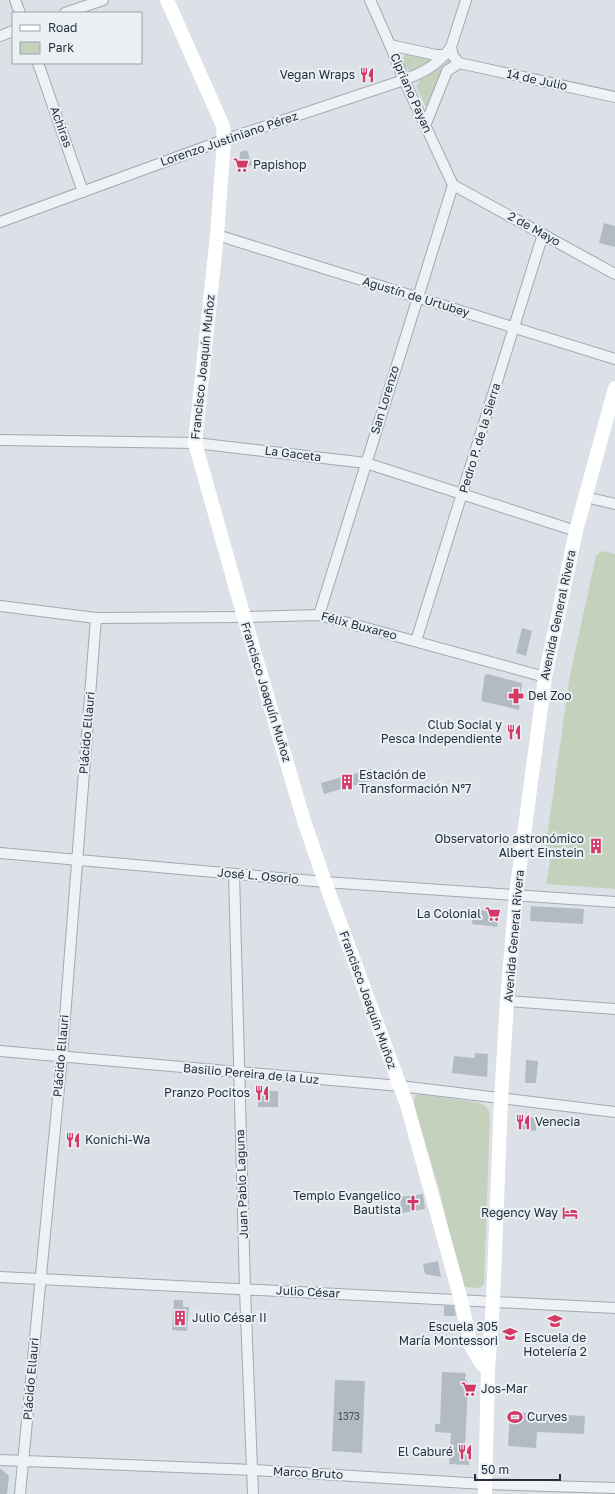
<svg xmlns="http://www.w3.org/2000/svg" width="615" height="1494" font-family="'Golos Text',sans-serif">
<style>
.green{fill:#c4d1bc}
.building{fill:#b2bbc3}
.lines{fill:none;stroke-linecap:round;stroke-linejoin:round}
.street-casing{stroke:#a1a9b1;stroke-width:12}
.street{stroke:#eef1f5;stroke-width:10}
.secondary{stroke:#fff;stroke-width:14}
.labels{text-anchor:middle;stroke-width:4;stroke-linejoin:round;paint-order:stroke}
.number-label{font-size:10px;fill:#48545e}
.poi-label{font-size:12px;fill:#25313d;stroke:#eaf0f4;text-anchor:end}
.street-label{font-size:12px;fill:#25313d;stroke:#eaf0f4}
</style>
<rect width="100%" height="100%" fill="#dbe1e7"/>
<path class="green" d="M406,53L430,58V61L422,68L412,72C404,69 400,60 406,53Z
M450,59H453L429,106H425L417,88V85L420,79L439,69Z
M602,551L615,554V889L546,884L551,856L545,851L570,675L596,556Z
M420,1094L480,1103L486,1106L490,1113L484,1284L480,1288L466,1287L462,1285L439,1189L413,1102L416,1095Z"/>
<path class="building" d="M247,150L252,165L239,170L240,152Z
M604,223L615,226V247L599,243Z
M522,628L532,631L526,656L516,653Z
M485,674L487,675V674L522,683L519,710L481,701Z
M371,769L374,780L324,794L321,783Z
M591 846a5 5 0 1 1 10 0a5 5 0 1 1-10 0Z
M531,906L584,909L583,924L530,921Z
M474,909L499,912L497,927L472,924Z
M475,1053L488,1054L487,1077L452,1073L454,1056L475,1058Z
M526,1060L538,1061L536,1083H525Z
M258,1091H278V1107H258Z
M520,1116L537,1118L536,1131L519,1129Z
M423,1194L425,1209L402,1213L400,1197Z
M438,1261L441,1277L425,1274L423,1264Z
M174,1300H183V1307H189L187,1331L172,1330Z
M444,1306H454L456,1316H444Z
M442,1372L466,1373L465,1380H467V1384H468L465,1448H470L469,1465L449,1464L451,1433L435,1432V1424H440Z
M335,1380L365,1381L362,1453L332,1451Z
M510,1412L585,1416L584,1434L537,1432L536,1448L508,1446Z
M0,1468L9,1476L7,1494H0Z"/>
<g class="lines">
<g class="street-casing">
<path id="street" d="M15,0L20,13
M370,0L390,45L404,80L453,185
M65,13L103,0
M0,36L13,31
M390,45L436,55H445
M38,63L83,192
M459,63L615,97
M459,63L453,56L451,47L466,0
M425,126L447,71L459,63
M453,185L615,274
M0,222L224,140L404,80C424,72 438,65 451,47
M217,235L615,359
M0,440L195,443L366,463L576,531
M585,497L615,504
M0,606L96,618L244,617L319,615L545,677
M319,615L453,185
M416,641L543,234
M0,853L325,882L615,902
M234,874L245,1289L253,1494
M507,1001L615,1009
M0,1051L400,1086L615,1112
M0,1277L615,1308
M0,1460L253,1470L484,1484L615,1488
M20,1494L62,1056L96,618"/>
</g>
<use href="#street" class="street"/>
<path class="secondary" d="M167,0L223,126L224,140L217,235L195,443L244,617L304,821L325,882L407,1105L461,1300L471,1346L481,1363L488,1370
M485,1494L488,1370L493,1302L501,1099L507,1001L516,895L545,677L576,531L615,388"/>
</g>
<defs>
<g id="restaurant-bare" transform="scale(1.2)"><path d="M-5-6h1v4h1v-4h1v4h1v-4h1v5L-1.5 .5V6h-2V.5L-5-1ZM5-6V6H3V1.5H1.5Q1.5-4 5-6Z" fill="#d43865" stroke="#eaf0f4" stroke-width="2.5" paint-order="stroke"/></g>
<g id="supermarket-bare" transform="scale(1.2)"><path d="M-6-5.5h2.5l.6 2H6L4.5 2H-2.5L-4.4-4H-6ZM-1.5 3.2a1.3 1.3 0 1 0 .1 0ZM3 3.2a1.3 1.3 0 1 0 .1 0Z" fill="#d43865" stroke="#eaf0f4" stroke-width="2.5" paint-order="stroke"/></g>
<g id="pharmacy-bare" transform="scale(1.2)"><path d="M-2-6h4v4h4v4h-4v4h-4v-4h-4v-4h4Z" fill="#d43865" stroke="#eaf0f4" stroke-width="2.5" paint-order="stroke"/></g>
<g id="building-bare" transform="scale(1.2)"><path d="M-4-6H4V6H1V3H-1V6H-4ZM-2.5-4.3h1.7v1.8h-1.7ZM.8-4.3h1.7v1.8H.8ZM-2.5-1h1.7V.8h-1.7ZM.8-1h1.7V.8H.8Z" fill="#d43865" stroke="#eaf0f4" stroke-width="2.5" paint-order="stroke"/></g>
<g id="church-bare" transform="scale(1.2)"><path d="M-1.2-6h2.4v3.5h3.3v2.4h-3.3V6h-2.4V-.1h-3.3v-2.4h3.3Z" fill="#d43865" stroke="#eaf0f4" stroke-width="2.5" paint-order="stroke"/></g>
<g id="hotel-bare" transform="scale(1.2)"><path d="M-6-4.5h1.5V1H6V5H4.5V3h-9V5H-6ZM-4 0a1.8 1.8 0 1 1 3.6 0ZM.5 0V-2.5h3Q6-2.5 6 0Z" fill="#d43865" stroke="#eaf0f4" stroke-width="2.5" paint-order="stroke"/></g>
<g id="school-bare" transform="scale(1.2)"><path d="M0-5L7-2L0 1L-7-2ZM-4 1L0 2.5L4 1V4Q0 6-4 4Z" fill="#d43865" stroke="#eaf0f4" stroke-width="2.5" paint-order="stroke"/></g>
<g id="stadium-bare" transform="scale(1.2)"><path d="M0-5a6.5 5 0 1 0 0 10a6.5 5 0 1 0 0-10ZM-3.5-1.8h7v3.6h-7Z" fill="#d43865" stroke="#eaf0f4" stroke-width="2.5" paint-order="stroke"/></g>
</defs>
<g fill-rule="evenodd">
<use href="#restaurant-bare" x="367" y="75"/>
<use href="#supermarket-bare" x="241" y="165"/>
<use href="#pharmacy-bare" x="516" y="696"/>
<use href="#restaurant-bare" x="514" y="732"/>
<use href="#building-bare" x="347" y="782"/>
<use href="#building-bare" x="596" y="846"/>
<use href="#supermarket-bare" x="493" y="914"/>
<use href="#restaurant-bare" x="262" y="1093"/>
<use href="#restaurant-bare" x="523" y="1122"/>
<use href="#restaurant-bare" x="73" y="1140"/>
<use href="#church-bare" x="413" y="1203"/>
<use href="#hotel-bare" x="570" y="1213"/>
<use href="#building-bare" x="180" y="1318"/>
<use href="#school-bare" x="555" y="1321"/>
<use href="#school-bare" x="510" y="1334"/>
<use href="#supermarket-bare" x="469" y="1389"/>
<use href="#stadium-bare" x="515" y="1417"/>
<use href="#restaurant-bare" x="465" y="1452"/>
</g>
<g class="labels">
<g class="number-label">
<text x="349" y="1420">1373</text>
</g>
<g class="poi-label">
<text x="355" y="79">Vegan Wraps</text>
<text x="253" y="169" text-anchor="start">Papishop</text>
<text x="528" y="700" text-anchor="start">Del Zoo</text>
<text x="502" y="729">Club Social y<tspan x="502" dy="14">Pesca Independiente</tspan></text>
<text x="359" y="779" text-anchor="start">Estación de<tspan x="359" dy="14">Transformación Nº7</tspan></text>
<text x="584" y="843">Observatorio astronómico<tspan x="584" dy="14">Albert Einstein</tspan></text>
<text x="481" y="918">La Colonial</text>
<text x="250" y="1097">Pranzo Pocitos</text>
<text x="535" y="1126" text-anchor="start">Venecia</text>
<text x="85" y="1144" text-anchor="start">Konichi-Wa</text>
<text x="401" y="1200">Templo Evangelico<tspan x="401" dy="14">Bautista</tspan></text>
<text x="558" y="1217">Regency Way</text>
<text x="192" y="1322" text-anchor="start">Julio César II</text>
<text x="498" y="1331">Escuela 305<tspan x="498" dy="14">María Montessori</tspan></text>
<text x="555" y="1342" text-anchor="middle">Escuela de<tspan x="555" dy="14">Hotelería 2</tspan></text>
<text x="481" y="1393" text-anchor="start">Jos-Mar</text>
<text x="527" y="1421" text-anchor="start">Curves</text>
<text x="453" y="1456">El Caburé</text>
</g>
<g class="street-label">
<text transform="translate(537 80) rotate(12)" y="4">14 de Julio</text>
<text transform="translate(411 93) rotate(66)" y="4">Cipriano Payan</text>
<text transform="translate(61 127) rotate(70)" y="4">Achiras</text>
<text transform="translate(229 139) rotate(-19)" y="4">Lorenzo Justiniano Pérez</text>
<text transform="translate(534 229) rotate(29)" y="4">2 de Mayo</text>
<text transform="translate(416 297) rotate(17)" y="4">Agustín de Urtubey</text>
<text transform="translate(203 367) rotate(-84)" y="4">Francisco Joaquín Muñoz</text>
<text transform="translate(385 400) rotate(-73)" y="4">San Lorenzo</text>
<text transform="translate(480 438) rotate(-73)" y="4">Pedro P. de la Sierra</text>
<text transform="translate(293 454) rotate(7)" y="4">La Gaceta</text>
<text transform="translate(558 615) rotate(-78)" y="4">Avenida General Rivera</text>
<text transform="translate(359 626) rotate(15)" y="4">Félix Buxareo</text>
<text transform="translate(266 692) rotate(73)" y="4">Francisco Joaquín Muñoz</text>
<text transform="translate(87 733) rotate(-85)" y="4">Plácido Ellauri</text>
<text transform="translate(258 876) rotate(5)" y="4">José L. Osorio</text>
<text transform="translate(514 936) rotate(-85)" y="4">Avenida General Rivera</text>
<text transform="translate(368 1000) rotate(70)" y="4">Francisco Joaquín Muñoz</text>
<text transform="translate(61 1056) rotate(-85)" y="4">Plácido Ellauri</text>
<text transform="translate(251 1074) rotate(5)" y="4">Basilio Pereira de la Luz</text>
<text transform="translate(242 1184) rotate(-92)" y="4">Juan Pablo Laguna</text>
<text transform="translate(308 1292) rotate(3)" y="4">Julio César</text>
<text transform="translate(31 1379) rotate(-85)" y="4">Plácido Ellauri</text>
<text transform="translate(308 1473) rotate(3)" y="4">Marco Bruto</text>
</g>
</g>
<rect x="12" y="12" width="130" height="52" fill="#eaf0f4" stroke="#9ba4ab"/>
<rect x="20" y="25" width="20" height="6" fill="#ffffff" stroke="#9ba4ab"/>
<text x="48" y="32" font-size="12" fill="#25313d">Road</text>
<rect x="20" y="42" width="20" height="12" fill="#c4d1bc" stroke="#9ba4ab"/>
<text x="48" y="52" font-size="12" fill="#25313d">Park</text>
<path d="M475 1474v6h85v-6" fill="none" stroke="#25313d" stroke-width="2"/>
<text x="481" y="1474" font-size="12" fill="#25313d" stroke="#eaf0f4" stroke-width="3" paint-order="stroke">50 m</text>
</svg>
